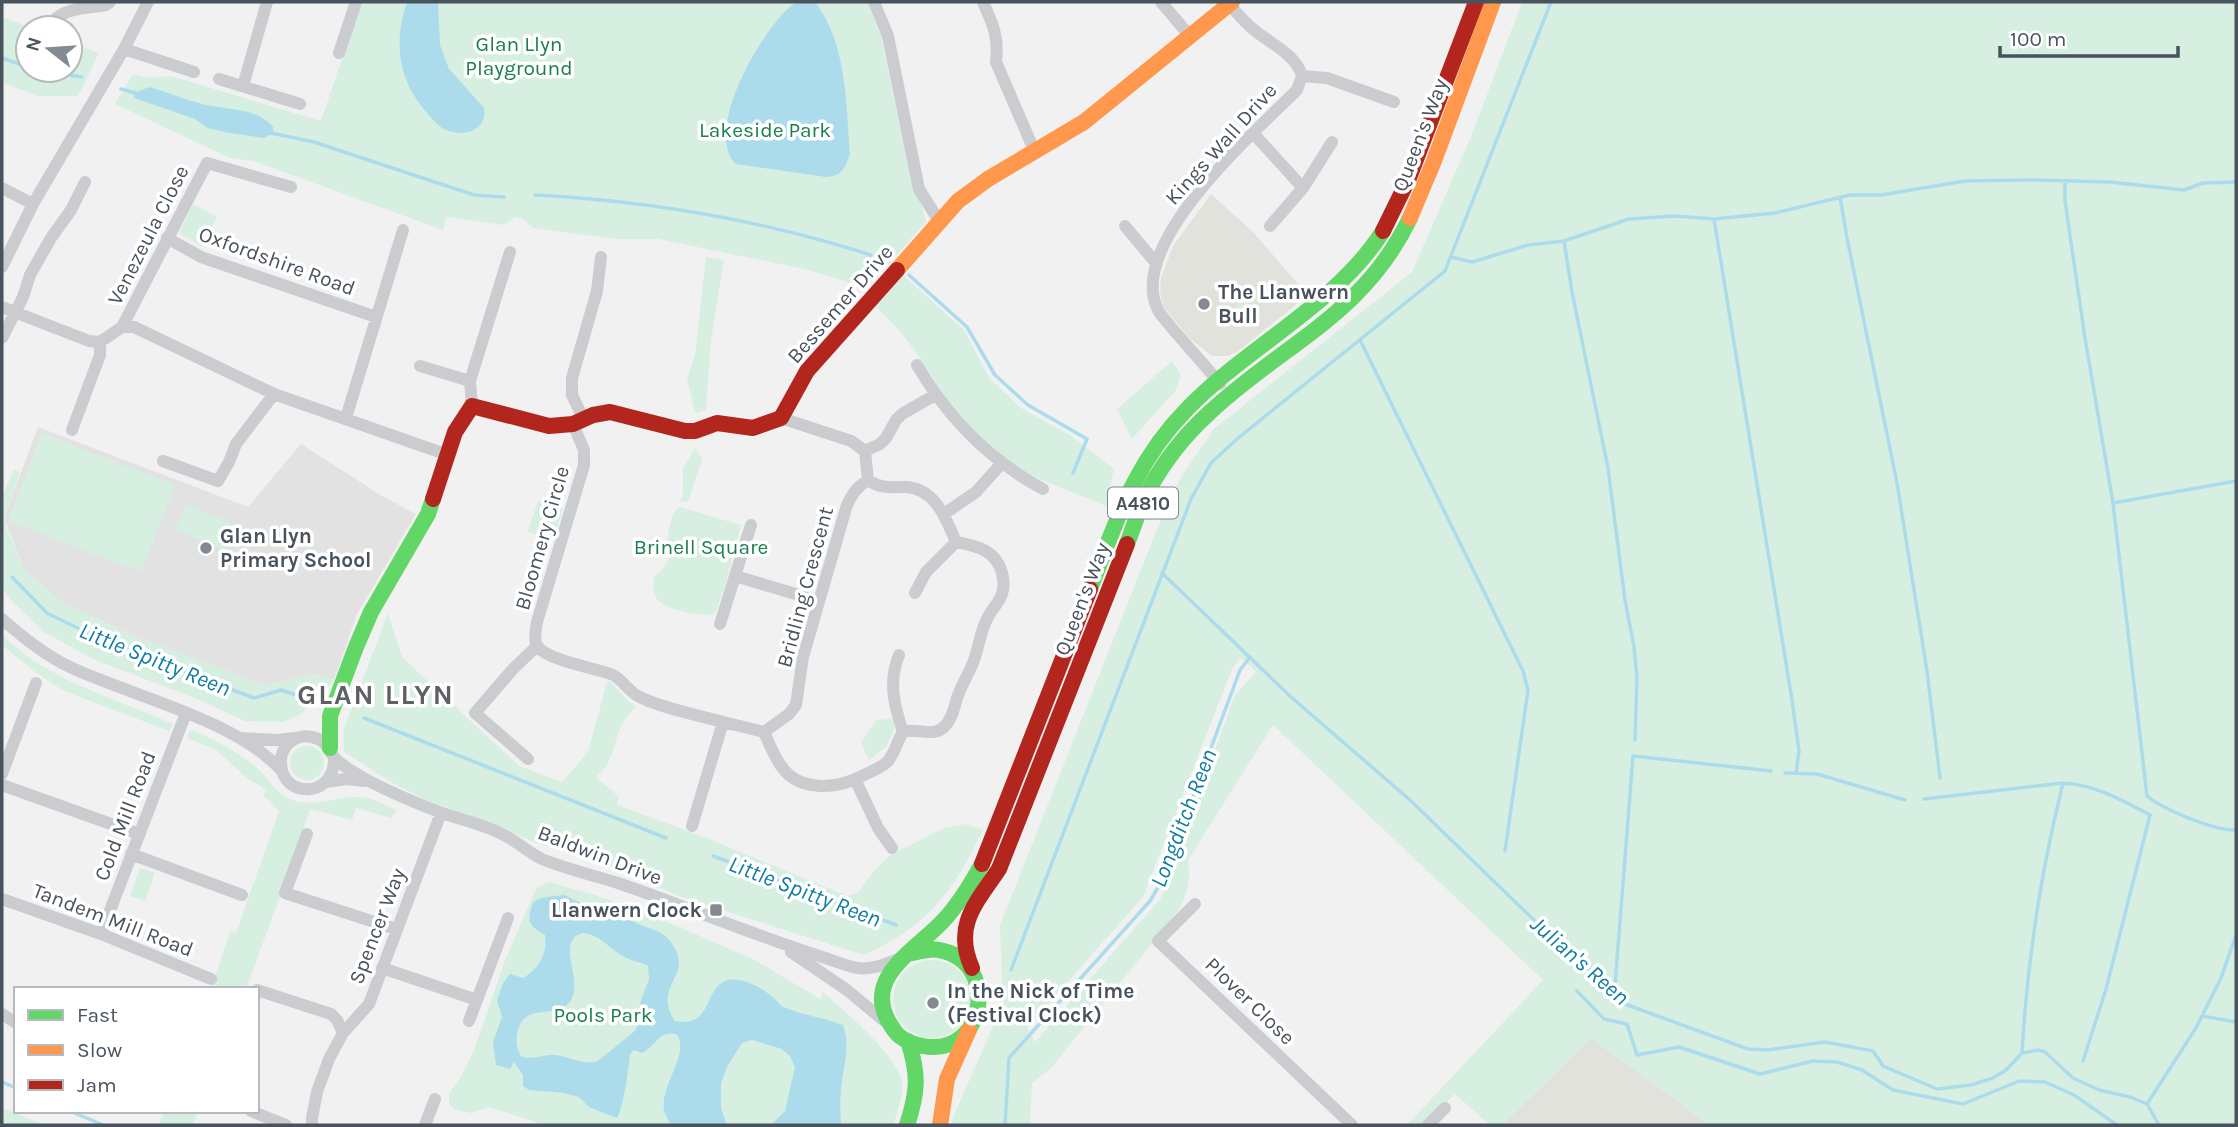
<svg xmlns="http://www.w3.org/2000/svg" width="2238" height="1127" font-family="Karla,sans-serif">
<style>
.commercial{fill:#e2e2dd}
.education{fill:#e3e2e3}
.green{fill:#d6efe1;fill-rule:evenodd}
.water{fill:#acdcec;fill-rule:evenodd}
.lines{fill:none;stroke-linecap:round;stroke-linejoin:round}
.stream{stroke:#acdcec;stroke-width:3.5}
.street{stroke:#cacccf;stroke-width:12}
.fast{stroke:#63d668;stroke-width:16}
.slow{stroke:#ff974d;stroke-width:16}
.jam{stroke:#b3261e;stroke-width:16}
.poi-dot{fill:#838a91;stroke:#fff;stroke-width:2.5}
.labels{text-anchor:middle;stroke-width:7;stroke-linejoin:round;paint-order:stroke}
.shield{fill:#fff;stroke:#7f878e;stroke-width:2}
.shield-label{font-size:19px;font-weight:bold;fill:#48535d}
.park-label{font-size:21px;fill:#1a7e50;stroke:#fff}
.street-label{font-size:21px;fill:#48535d;stroke:#fff}
.poi-label{font-size:21px;font-weight:bold;fill:#48535d;stroke:#fff;text-anchor:start}
.water-label{font-size:23px;font-style:italic;fill:#107da0;stroke:#fff}
.district-label{font-size:28px;font-weight:bold;letter-spacing:2px;fill:#5d6065;stroke:#fff}
</style>
<rect width="100%" height="100%" fill="#f1f1f1"/>
<path class="commercial" d="M1211,194L1252,231L1308,295L1238,351L1228,356H1212L1189,338L1163,306L1160,293L1161,278L1173,246Z
M1591,1038L1710,1125H1502Z"/>
<path class="education" d="M38,427L248,507L301,444L382,496L416,514L357,614L334,680L316,674L265,685L149,642L64,604L24,569L4,518Z"/>
<path class="green" d="M361,2H867L881,36L898,118L926,222L867,288L809,270L658,239H616L533,228L522,218L515,217L505,225L446,217L443,230L253,161L230,158L115,104L133,74L149,78L171,76L321,121Z
M1522,2H2236V1125H1710L1591,1038L1502,1125H1490L1455,1094L1423,1125H1407L1543,980L1273,725L1188,860C1191,881 1188,892 1178,911L1052,1067L1032,1083L1030,1125H952V1120L1005,999L1002,980L1000,925L1160,522L1181,477L1214,429L1412,272L1471,137ZM1241,657L1256,672L1235,695L1161,898L1035,1042L1027,1028L1143,897L1232,669Z
M2,17L32,28H28V70H70V42L99,53L78,96H37L2,82Z
M193,204L217,217L201,246L179,233Z
M706,257L724,260L711,340L706,410L695,413L687,379L695,355Z
M902,274L965,331L989,378L1021,408L1073,437L1114,469L1106,506L1037,478L1010,464L960,419L916,352L898,329L873,304Z
M1243,300L1251,311L1248,320L1237,327L1221,322Z
M1172,361L1181,376L1176,390L1132,439L1117,409Z
M42,433L175,485L141,572L8,521Z
M695,448L702,459L688,502L680,501L683,495V468Z
M14,469L20,472L4,518L6,527L24,569L64,604L140,638L265,685L316,674L334,680L300,715L282,722L245,721L195,698L95,660L44,632L11,600L2,587V498Z
M538,501L563,508L554,539L528,532Z
M186,504L236,526L225,551L175,529Z
M679,507L741,525L726,583L715,614C702,617 665,610 657,599C652,592 653,584 654,577C660,572 666,566 669,558C670,553 668,552 668,546C667,535 670,515 679,507Z
M388,613L402,657L519,766L562,782L588,752L607,682H611L629,702L637,706C614,726 620,739 608,763C605,768 600,773 596,777L618,796L617,805L704,837L847,896L858,893L872,873L889,856L944,828L966,824L983,830C953,892 928,926 864,955L681,897L614,868L536,843L488,822L428,801L391,782L344,752L343,731Z
M2,635C51,682 112,697 173,724L169,731L62,690L35,672L2,645Z
M892,719L895,727L886,747L869,760L861,743L876,720Z
M192,730C216,740 237,752 257,768C269,778 276,795 292,800C316,809 341,793 367,798C377,800 387,806 397,810L391,818L356,808L352,820L310,809L297,850L246,989H211L230,931L236,933L279,811L263,795L266,790L247,778L216,750L187,738L189,731Z
M290 763a17 17 0 1 1 34 0a17 17 0 1 1-34 0Z
M140,868L155,873L145,901L130,896Z
M549,882L598,896L665,921L753,959L820,999L823,992C846,1013 895,1052 902,1082C904,1094 897,1114 893,1125H545L489,1107L471,1113L456,1110L449,1104V1093L461,1077L474,1050L506,958L537,887Z
M893 999a39 39 0 1 1 78 0a39 39 0 1 1-78 0Z
M2,1108L45,1125H2Z
M164,1111H198L193,1125H159Z"/>
<path class="water" d="M407,2H438L440,45L449,69L484,108C488,133 459,138 442,128C435,123 429,115 423,108C397,77 394,39 407,2Z
M796,2H815C847,43 846,104 850,154C845,169 842,176 826,177L736,164C701,131 765,23 796,2Z
M149,87C167,92 184,99 202,104C224,110 257,107 273,127V133L264,138L230,133L208,128L195,119L134,98L135,93Z
M565,895C586,908 595,904 615,911C622,914 628,918 634,922C654,932 666,929 676,951C689,978 653,987 675,1021C713,1028 704,989 725,981C740,975 763,988 774,998C778,1002 780,1006 786,1008C804,1015 824,1018 843,1025C850,1044 845,1061 842,1080C840,1095 840,1110 841,1125H771L785,1111L795,1067L790,1056L782,1049L752,1040L742,1043L727,1067L721,1083V1108L727,1125H671C669,1121 665,1115 664,1110C660,1086 690,1053 677,1035C661,1028 656,1046 642,1053L634,1050L630,1054C629,1066 623,1110 617,1118L589,1107L579,1097L564,1093L529,1090L523,1086V1075L514,1062L510,1069L496,1065L493,1042L502,1017L497,1000L503,983L510,974L523,978C539,969 548,953 545,935C533,928 526,924 531,909C532,904 532,903 537,900C544,896 556,896 565,895ZM583,933C604,936 610,951 627,958C634,962 641,962 648,966L649,979L641,1000L636,1030L598,1061C581,1066 570,1056 554,1055C542,1054 532,1061 521,1056C517,1049 516,1043 517,1035C522,999 558,1022 571,1000C584,978 554,941 583,933Z"/>
<g class="lines">
<path class="stream" d="M2,58L28,67
M40,70L82,77
M121,89L139,94
M271,133L314,142L474,195L504,197
M2065,182V201L2085,338L2113,503L2147,796C2164,810 2211,829 2233,830
M535,195C649,201 762,220 871,255
M1840,197L1847,238L1897,483L1927,671L1940,778
M1714,219L1792,700L1799,751L1796,773
M1564,241L1572,292L1608,468L1625,600L1634,647L1637,677L1635,740
M1451,257L1472,262L1528,245L1564,241L1629,219L1676,216L1714,219L1775,213L1850,195H1881L1965,181L2029,180L2110,182L2184,190L2203,183L2236,182
M909,275L967,327L995,375L1028,405L1087,439L1073,473
M1360,340L1523,671L1528,690L1505,851
M2113,503L2236,481
M1162,573L1291,697L1410,800L1536,922L1585,967L1615,986L1622,1003L1748,1049L1768,1050L1825,1042L1873,1051L1883,1066L1937,1089L1971,1085L1993,1078L2006,1070L2022,1053L2038,1050L2045,1052L2073,1078L2099,1090L2130,1097L2147,1104L2159,1125
M12,577L47,613L104,641L254,698L281,690L311,700
M364,718L666,838
M1785,773L1817,774L1905,800
M1924,799L2063,783C2096,785 2122,800 2150,815L2106,989L2083,1061
M713,856L896,925
M1011,970L1191,499L1211,463L1237,439L1445,271L1551,2
M1615,985L1633,756L1771,771
M1577,991L1604,1019L1627,1024L1637,1055L1679,1047L1760,1074L1813,1061L1837,1062L1862,1070L1893,1090L1963,1104L2019,1081L2045,1082L2074,1095L2117,1125
M2202,1016L2236,1022
M2022,1053C2027,963 2041,871 2063,783
M2,1082L16,1088
M2147,1104L2196,1028L2221,978L2236,935
M70,1111L103,1125
M1005,1125L1009,1058L1150,901L1161,882L1240,670L1250,657"/>
<path class="street" d="M874,2L888,36L919,189L939,221
M983,2C993,24 999,37 996,62L1034,150
M1161,2L1189,35
M49,28C58,7 86,9 106,5L110,2
M124,49L194,72
M339,53L356,2
M1302,76L1327,78L1394,102
M219,79L300,104
M243,86L267,2
M1254,134L1303,188
M2,188L33,204
M1125,226L1155,262
M1270,226L1303,188L1332,142
M167,238L201,257L376,317
M2,267L33,204L124,49L148,2
M2,307L89,341L100,342L122,327H134L274,394L448,455
M122,327L207,163L291,187
M2,338L23,297L30,275L51,238L71,210L85,182
M917,365C948,418 989,460 1043,489
M420,366L470,381
M1220,384C1204,364 1187,346 1171,327C1167,321 1161,316 1158,310C1125,244 1255,132 1297,90L1302,76C1296,54 1269,43 1253,29C1244,22 1237,13 1229,4
M472,406L470,381L510,252
M346,418L403,230
M583,418L572,395V378L597,291L601,257
M781,418L851,441L865,451L880,444L886,438L896,420L902,414L935,395
M573,424L584,450V465L537,622C536,629 534,637 536,644C543,660 596,668 613,675C623,680 628,691 638,696C657,707 701,716 723,722L692,826
M72,430L100,355V342
M865,451L868,480
M163,461L218,481L229,462L236,444L274,394
M944,514L976,492L1001,464
M735,576L819,601
M915,593L926,572L956,542
M2,619C24,638 46,656 72,668C135,697 236,720 282,771
M720,624L751,525
M899,655C888,682 894,705 903,732
M723,722L764,732C769,743 774,756 781,766C799,792 835,789 860,777C869,772 882,768 888,761C895,753 897,741 903,732C917,727 932,738 944,727C952,720 954,708 957,698C961,686 968,675 973,663C979,648 980,631 988,617C992,609 999,603 1002,594C1004,587 1004,580 1002,573C996,550 977,546 956,542C946,519 936,489 906,487C891,487 881,489 868,480C856,488 851,495 846,508L803,657L796,705L789,714L764,732
M240,738L278,740L295,738
M334,757C336,798 282,800 281,763C280,746 296,733 312,737C327,740 326,748 334,757C343,767 358,775 369,781C392,793 418,804 442,813C465,821 490,826 511,839C521,845 531,854 542,859C566,869 593,875 618,883C644,892 671,902 697,912C737,927 776,942 816,955C830,959 843,965 857,968C871,970 885,965 898,959
M528,759L475,713L513,669L537,646
M2,774L36,683
M855,779L878,828L892,848
M326,782L346,779L364,781
M2,785L139,834
M307,834L285,893L396,929
M131,854L242,895
M2,899L101,934L211,979
M1195,904L1158,941L1352,1125
M101,934L186,713
M791,952L847,990L883,1020
M382,968L477,1000
M257,990L331,1014L337,1020L343,1033
M2,1014L16,1023
M469,1021L508,918
M251,1111L286,1125
M312,1125V1118L317,1092L329,1059L343,1033L369,1004L441,813
M425,1125L435,1099
M1428,1125L1445,1108"/>
<path class="fast" d="M1127,544C1134,526 1140,506 1149,489C1164,462 1185,435 1208,414C1282,344 1363,316 1410,218
M1090,589C1117,520 1134,463 1187,409C1248,346 1337,304 1383,231
M330,748V716L356,647L371,612L428,514L433,499
M908,954C918,952 930,948 939,950C1001,961 986,1058 923,1046C911,1044 898,1038 892,1027C859,979 915,951 943,921C959,904 971,884 982,864
M907,1125C918,1092 919,1074 908,1041"/>
<path class="slow" d="M1410,218L1434,161L1493,2
M897,270L958,201L988,179L1084,122L1232,2
M940,1125L947,1079L969,1030"/>
<path class="jam" d="M1383,231L1409,178L1476,2
M433,499L455,432L472,406L549,426L573,424L593,415L610,412L685,431H695L717,423L753,428L781,418L807,371L897,270
M982,864L1090,589
M972,968C953,926 976,903 999,869L1127,544"/>
</g>
<g class="poi-dot">
<circle cx="1204" cy="304" r="7"/>
<circle cx="206" cy="548" r="7"/>
<rect x="709" y="903" width="14" height="14" rx="3.5"/>
<circle cx="933" cy="1003" r="7"/>
</g>
<g class="labels">
<rect class="shield" x="1108" y="487.5" width="70" height="31" rx="5"/>
<g class="shield-label">
<text x="1143" y="510">A4810</text>
</g>
<g class="park-label">
<text x="519" y="51">Glan Llyn<tspan x="519" dy="24">Playground</tspan></text>
<text x="765" y="137">Lakeside Park</text>
<text x="701" y="554">Brinell Square</text>
<text x="603" y="1022">Pools Park</text>
</g>
<g class="street-label">
<text transform="translate(1420 135) rotate(-69)" y="7">Queen's Way</text>
<text transform="translate(1221 144) rotate(-48)" y="7">Kings Wall Drive</text>
<text transform="translate(148 235) rotate(-63)" y="7">Venezeula Close</text>
<text transform="translate(277 261) rotate(20)" y="7">Oxfordshire Road</text>
<text transform="translate(840 304) rotate(-49)" y="7">Bessemer Drive</text>
<text transform="translate(542 538) rotate(-74)" y="7">Bloomery Circle</text>
<text transform="translate(805 587) rotate(-75)" y="7">Bridling Crescent</text>
<text transform="translate(1082 599) rotate(-69)" y="7">Queen's Way</text>
<text transform="translate(125 816) rotate(-69)" y="7">Cold Mill Road</text>
<text transform="translate(600 855) rotate(21)" y="7">Baldwin Drive</text>
<text transform="translate(113 920) rotate(21)" y="7">Tandem Mill Road</text>
<text transform="translate(377 926) rotate(-69)" y="7">Spencer Way</text>
<text transform="translate(1250 1001) rotate(44)" y="7">Plover Close</text>
</g>
<g class="poi-label">
<text x="1218" y="299">The Llanwern<tspan x="1218" dy="24">Bull</tspan></text>
<text x="220" y="543">Glan Llyn<tspan x="220" dy="24">Primary School</tspan></text>
<text x="702" y="917" text-anchor="end">Llanwern Clock</text>
<text x="947" y="998">In the Nick of Time<tspan x="947" dy="24">(Festival Clock)</tspan></text>
</g>
<g class="water-label">
<text transform="translate(155 659) rotate(22)" y="8">Little Spitty Reen</text>
<text transform="translate(1183 818) rotate(-69)" y="8">Longditch Reen</text>
<text transform="translate(805 891) rotate(21)" y="8">Little Spitty Reen</text>
<text transform="translate(1580 960) rotate(41)" y="8">Julian's Reen</text>
</g>
<g class="district-label">
<text x="376" y="704">GLAN LLYN</text>
</g>
</g>
<rect width="2238" height="1127" fill="none" stroke="#48535d" stroke-width="7"/>
<rect x="14" y="987" width="245" height="126" fill="#ffffff" stroke="#b6babe" stroke-width="2"/>
<rect x="28" y="1010" width="35" height="10" fill="#63d668" stroke="#b6babe" stroke-width="2"/>
<text x="77" y="1022" font-size="21" fill="#48535d">Fast</text>
<rect x="28" y="1045" width="35" height="10" fill="#ff974d" stroke="#b6babe" stroke-width="2"/>
<text x="77" y="1057" font-size="21" fill="#48535d">Slow</text>
<rect x="28" y="1080" width="35" height="10" fill="#b3261e" stroke="#b6babe" stroke-width="2"/>
<text x="77" y="1092" font-size="21" fill="#48535d">Jam</text>
<g transform="translate(49 49) rotate(287)"><circle r="33" fill="#ffffff" stroke="#b6babe" stroke-width="2"/>
<path d="M0-5L12 26L0 18L-12 26Z" fill="#838a91"/>
<text y="-10" font-size="19" font-weight="bold" text-anchor="middle" fill="#48535d">N</text>
</g>
<path d="M2000 46v10h178v-10" fill="none" stroke="#48535d" stroke-width="3.5"/>
<text x="2010" y="46" font-size="21" fill="#48535d" stroke="#ffffff" stroke-width="5" paint-order="stroke">100 m</text>
</svg>
